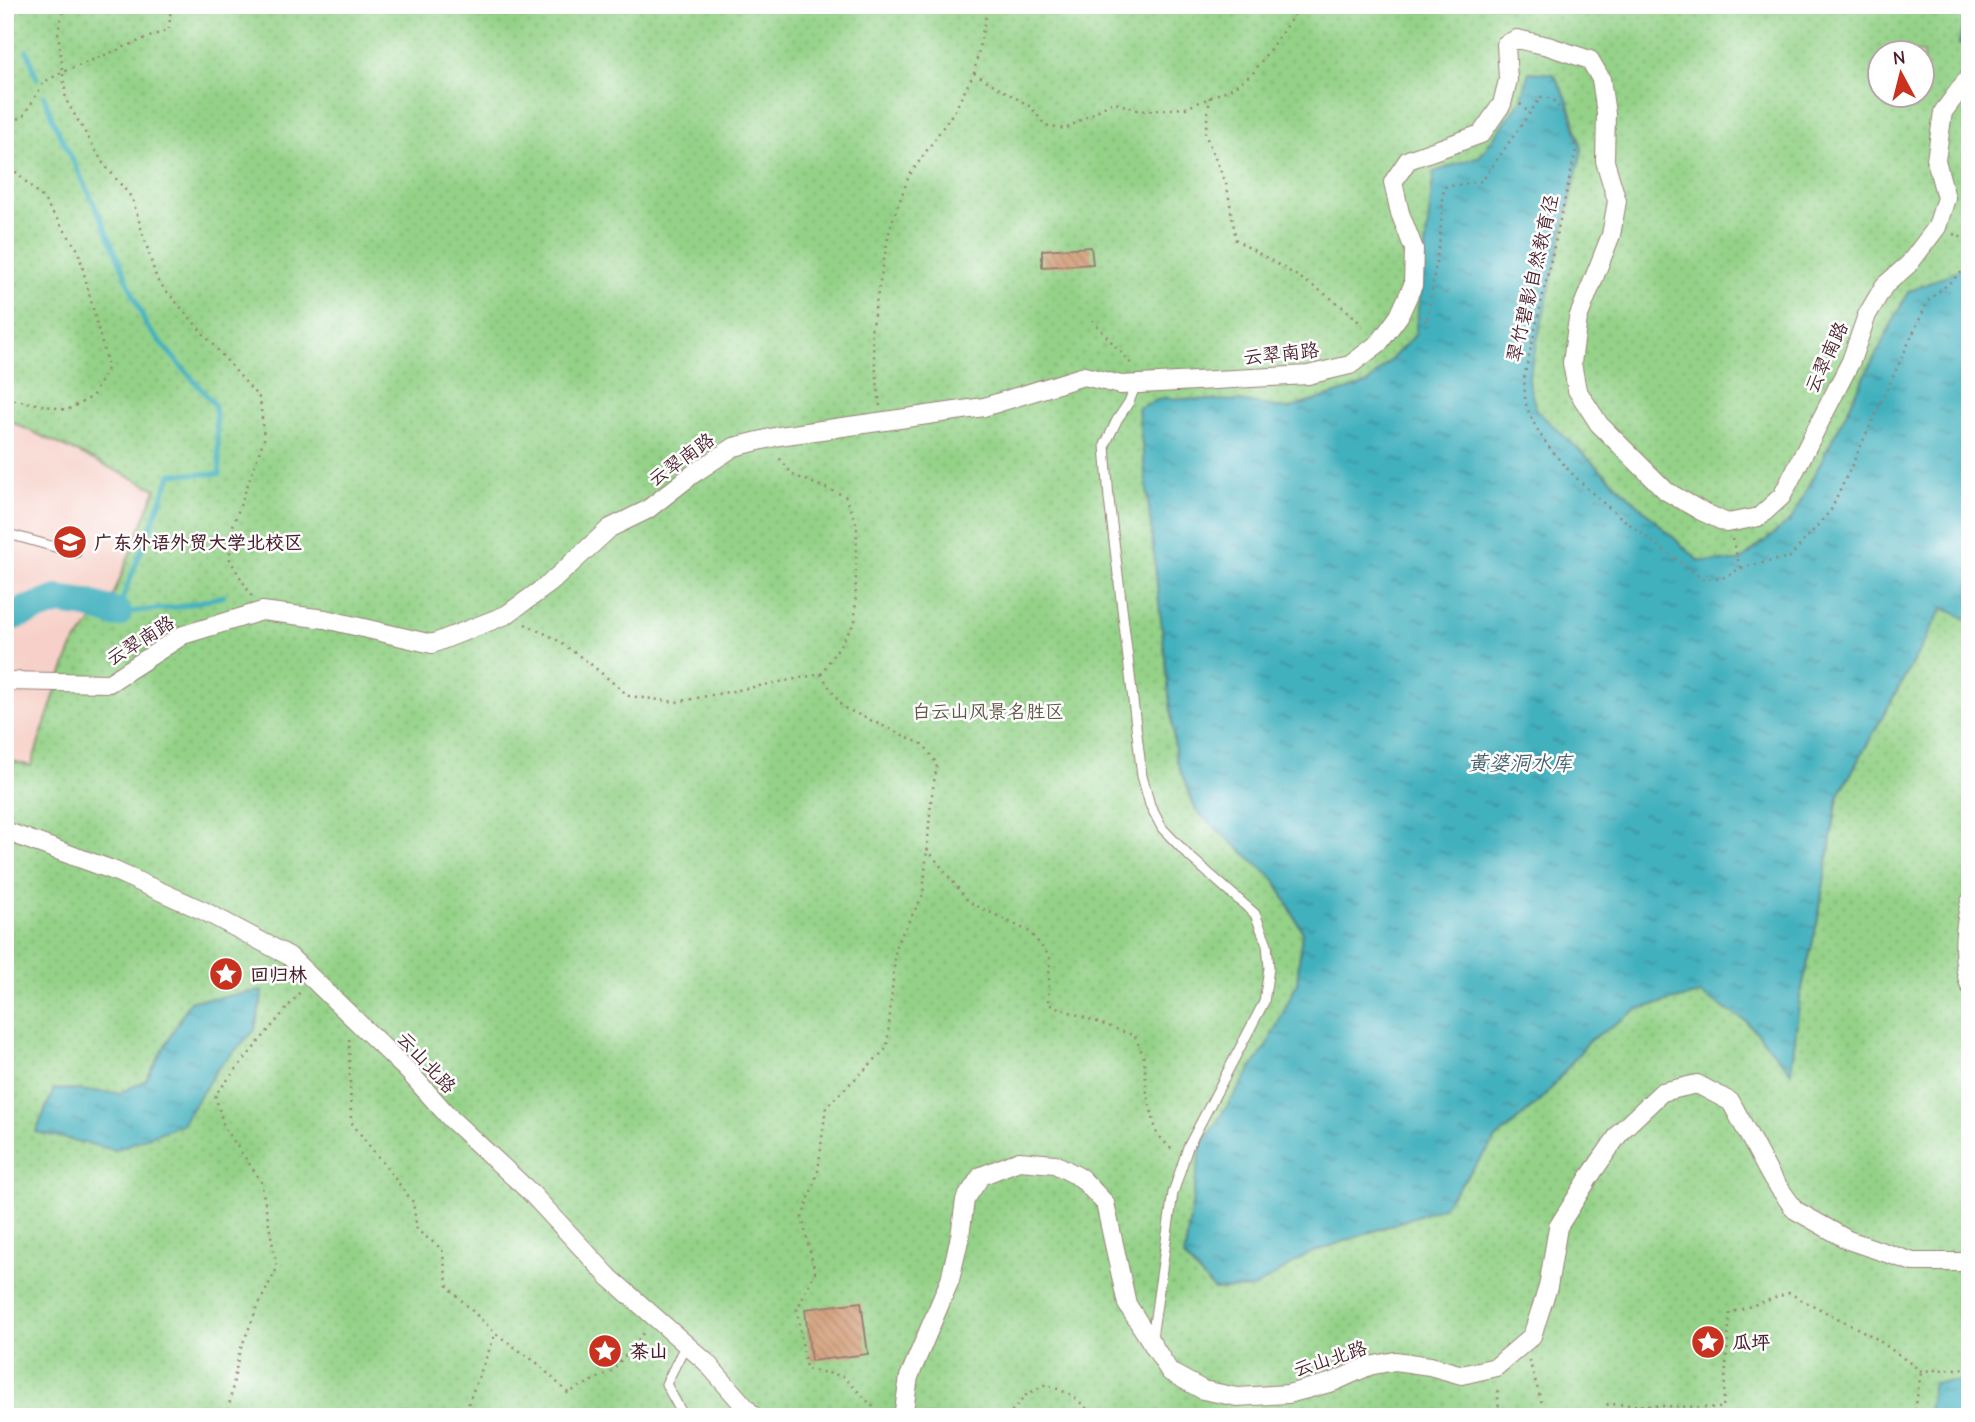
<svg xmlns="http://www.w3.org/2000/svg" width="1975" height="1422" font-family="'Comic Neue','LXGW WenKai TC',sans-serif">
<style>
.built{fill:#f7d1c9}
.park{fill:url(#park-dots);stroke:#6f785a;stroke-width:2;fill-rule:evenodd}
.water{fill:url(#water-ripples);stroke:#466874;stroke-width:2}
.lines{fill:none;stroke-linecap:round;stroke-linejoin:round}
.stream{stroke:#43b1be;stroke-width:5}
.river{stroke:#43b1be;stroke-width:30}
.building{fill:url(#building-back-hatch)}
.service-casing{stroke:#9a8076;stroke-width:11}
.minor-casing{stroke:#9a8076;stroke-width:20}
.path{stroke:#9a8076;stroke-width:2.5;stroke-dasharray:2 5;stroke-linecap:butt}
.service{stroke:#fff;stroke-width:9}
.minor{stroke:#fff;stroke-width:18}
.labels{text-anchor:middle;stroke-width:5;stroke-linejoin:round;paint-order:stroke}
.street-label{font-size:19px;fill:#4a1f2b;stroke:#fff}
.poi-label{font-size:19px;font-weight:bold;fill:#4a1f2b;stroke:#fff;text-anchor:start}
.park-label{font-size:19px;fill:#605547;stroke:#fff}
.water-label{font-size:21px;font-style:italic;fill:#47616d;stroke:#fff}
</style>
<defs>
<pattern id="park-dots" width="8" height="8" patternUnits="userSpaceOnUse" patternTransform="scale(1.75)"><rect width="8" height="8" fill="#94d288"/><path d="M2 2h.1M6 6h.1" fill="none" stroke="#81b476" stroke-width="1.8" stroke-linecap="round"/></pattern>
<pattern id="water-ripples" width="26" height="14" patternUnits="userSpaceOnUse" patternTransform="scale(1.75)"><rect width="26" height="14" fill="#43b1be"/><path d="M2 4q2-2 4 0t4 0M15 11q2-2 4 0t4 0" fill="none" stroke="#3a8f9b"/></pattern>
<pattern id="building-back-hatch" width="6" height="6" patternUnits="userSpaceOnUse" patternTransform="scale(1.75)"><rect width="6" height="6" fill="#d19c76"/><path d="M-1 5l2 2M0 0l6 6M5-1l2 2" fill="none" stroke="#ac7f61"/></pattern>
</defs>
<rect width="100%" height="100%" fill="#fff"/>
<filter id="ink" filterUnits="userSpaceOnUse"><feTurbulence type="fractalNoise" baseFrequency=".0143" numOctaves="2"/><feDisplacementMap in="SourceGraphic" scale="14" xChannelSelector="R" yChannelSelector="G"/><feConvolveMatrix kernelMatrix="1 2 1 2 8 2 1 2 1" color-interpolation-filters="sRGB"/></filter>
<filter id="wash" filterUnits="userSpaceOnUse"><feTurbulence type="fractalNoise" baseFrequency=".00686" numOctaves="4" result="noise"/><feDisplacementMap in="SourceGraphic" scale="28" xChannelSelector="R" yChannelSelector="G"/><feGaussianBlur stdDeviation="1.57" result="paint"/><feColorMatrix in="noise" values="0 0 0 0 0 0 0 0 0 0 0 0 0 0 0 0 0 1.4 0 .05"/><feComposite in="paint" operator="in"/></filter>
<g filter="url(#wash)">
<rect width="100%" height="100%" fill="#eae2c0"/>
<path class="built" d="M5,419L156,489L113,596L74,644L58,684L31,767L5,759Z"/>
<path class="park" d="M5,5H1970V1417H5V759L31,766L58,684L74,644L113,596L156,489L5,419ZM1881,52H1923V94H1881Z"/>
<path class="water" d="M1967,5H1970V39L1959,44Z
M1529,72L1554,74L1568,101L1582,150L1528,380L1536,410L1699,561H1740L1791,520L1908,292L1963,268L1970,258V620L1943,608L1838,797L1818,919L1800,997L1791,1072L1747,1022L1700,994L1638,1009L1589,1041L1544,1097L1496,1139L1443,1207L1308,1254L1254,1288L1214,1290L1184,1257L1201,1146L1269,1042L1297,983L1302,931L1275,880L1196,811L1176,759L1138,408L1162,398L1239,401L1288,409L1367,384L1415,335L1434,172L1480,156L1522,99Z
M263,991L255,1030L217,1069L182,1124L115,1150L36,1132L54,1089L120,1093L146,1080L190,1001Z
M1970,1381V1417H1927L1933,1383Z"/>
<g class="lines">
<path class="stream" d="M27,50L37,78
M44,96L53,120L103,222L147,327L215,405L220,474H171L117,613L178,607L224,596"/>
<path class="river" d="M5,618L58,600L87,604L117,613"/>
</g>
<g id="blocks">
<path class="building" d="M1091,247L1093,264L1042,267V250Z
M861,1302L868,1354L811,1361L805,1309Z"/>
</g>
</g>
<g filter="url(#ink)">
<use href="#blocks" fill-opacity="0" stroke="#9a8076" stroke-width="2"/>
<g class="lines">
<g class="service-casing">
<path id="service" d="M1136,384L1129,402L1117,420L1105,445L1109,499L1142,776L1150,805L1162,828L1189,856L1255,914L1267,944L1269,968L1264,1002L1188,1147L1173,1193L1152,1338
M5,533L76,553
M684,1417L666,1384L686,1344"/>
</g>
<g class="minor-casing">
<path id="minor" d="M5,681L109,683L183,635L262,611L325,619L432,644L506,615L549,584L610,528L647,510L693,474L734,447L779,436L984,407L1084,376L1121,385L1308,375L1350,365L1379,343L1399,316L1413,285L1414,249L1400,213L1393,182L1408,160L1481,134L1502,104L1508,80L1506,44L1517,39L1548,46L1590,60L1601,79L1606,114L1605,161L1617,201L1611,235L1578,318L1572,363L1577,390L1599,424L1666,491L1701,511L1727,523L1759,517L1782,496L1851,361L1867,315L1884,286L1909,264L1937,227L1946,198L1936,160L1943,112L1970,76
M5,831L115,871L204,911L289,956L408,1071L451,1119L531,1193L610,1278L706,1362L754,1417
M1970,902C1964,929 1960,960 1970,986
M903,1417L909,1377L950,1280L960,1236L965,1200L981,1176L1019,1161L1055,1164L1081,1178L1105,1203L1127,1304L1170,1372L1203,1390L1237,1397L1288,1394L1333,1382L1369,1366L1395,1361L1430,1366L1462,1375L1496,1367L1532,1336L1548,1287L1558,1227L1590,1176L1621,1131L1662,1092L1697,1084L1731,1102L1770,1175L1795,1210L1848,1240L1913,1262H1970"/>
</g>
<path class="path" d="M64,5L58,32L66,100L103,163L132,198L157,280L260,399L264,439L230,534V560L252,597
M974,73L1031,107L1045,125L1065,129L1113,102L1141,111L1186,108L1232,88L1253,73L1301,5
M1210,97L1205,134L1227,186L1236,240C1262,256 1358,307 1364,331
M1520,104L1530,114
M5,124L23,117L44,82L63,72L169,29L171,5
M5,162L42,197L78,250L108,367L92,397L67,410L5,398
M1953,234L1970,241
M1418,317L1427,322L1440,237L1444,187L1482,181L1541,97L1553,99L1564,114L1576,150L1524,378C1525,388 1524,401 1528,410C1552,475 1649,538 1704,580L1726,577L1740,568L1790,557L1831,510L1928,301L1970,265
M1092,320L1134,367
M880,406L871,331L890,227L909,176L955,110L974,73L988,5
M1732,539L1740,567
M525,624L554,638L588,662L629,696L676,702L821,674L855,622L857,525L845,496L793,475L777,455
M821,674L842,707L924,745L937,764L931,801L927,849L969,902L1030,932L1050,957L1048,1004L1135,1036L1144,1058L1147,1093L1157,1134L1174,1152
M349,1039L351,1122L413,1202L417,1230L442,1249L448,1287L496,1334L537,1363L568,1393L612,1371L645,1331
M1529,1360L1546,1417
M6,1417C26,1410 46,1412 66,1417
M227,1417L239,1353L257,1308L277,1268L261,1181L224,1127L215,1095L301,991
M463,1417L495,1335
M883,1417L843,1376L806,1369L797,1309L815,1272L802,1218L818,1171L826,1107L887,1048L896,945L923,895L927,849
M1007,1417L1026,1395L1046,1384L1072,1395L1096,1417
M1491,1417L1499,1409L1497,1385
M1599,1417L1608,1404L1723,1408L1730,1313L1789,1293L1874,1337L1921,1371L1970,1368
M1914,1417L1921,1372"/>
<use href="#service" class="service"/>
<use href="#minor" class="minor"/>
</g>
</g>
<defs>
<g id="university-disc" transform="scale(1.75)"><circle r="9.5" fill="#c8321e" stroke="#fff"/><path d="M0-5L7-2L0 1L-7-2ZM-4 1L0 2.5L4 1V4Q0 6-4 4Z" fill="#fff"/></g>
<g id="sight-disc" transform="scale(1.75)"><circle r="9.5" fill="#c8321e" stroke="#fff"/><path d="M0-6L1.8-2.2L6-1.7L2.9 1.2L3.7 5.4L0 3.3L-3.7 5.4L-2.9 1.2L-6-1.7L-1.8-2.2Z" fill="#fff"/></g>
</defs>
<g fill-rule="evenodd">
<use href="#university-disc" x="70" y="542"/>
<use href="#sight-disc" x="226" y="974"/>
<use href="#sight-disc" x="1708" y="1342"/>
<use href="#sight-disc" x="605" y="1351"/>
</g>
<g class="labels">
<g class="street-label">
<text transform="translate(1532 278) rotate(-77)" y="7">翠竹碧影自然教育径</text>
<text transform="translate(1281 353) rotate(-6)" y="7">云翠南路</text>
<text transform="translate(1826 357) rotate(-65)" y="7">云翠南路</text>
<text transform="translate(681 459) rotate(-36)" y="7">云翠南路</text>
<text transform="translate(140 640) rotate(-32)" y="7">云翠南路</text>
<text transform="translate(427 1062) rotate(47)" y="7">云山北路</text>
<text transform="translate(1330 1358) rotate(-18)" y="7">云山北路</text>
</g>
<g class="poi-label">
<text x="94" y="549">广东外语外贸大学北校区</text>
<text x="250" y="981">回归林</text>
<text x="1732" y="1349">瓜坪</text>
<text x="630" y="1358">茶山</text>
</g>
<g class="park-label">
<text x="988" y="718">白云山风景名胜区</text>
</g>
<g class="water-label">
<text x="1520" y="770">黄婆洞水库</text>
</g>
</g>
<rect width="1975" height="1422" fill="none" stroke="#fff" stroke-width="28"/>
<g transform="translate(1901 74) rotate(353)"><circle r="33" fill="#ffffff" stroke="#b7a5aa" stroke-width="2"/>
<path d="M0-5L12 26L0 18L-12 26Z" fill="#c8321e"/>
<text y="-10" font-size="19" font-weight="bold" text-anchor="middle" fill="#4a1f2b">N</text>
</g>
</svg>
